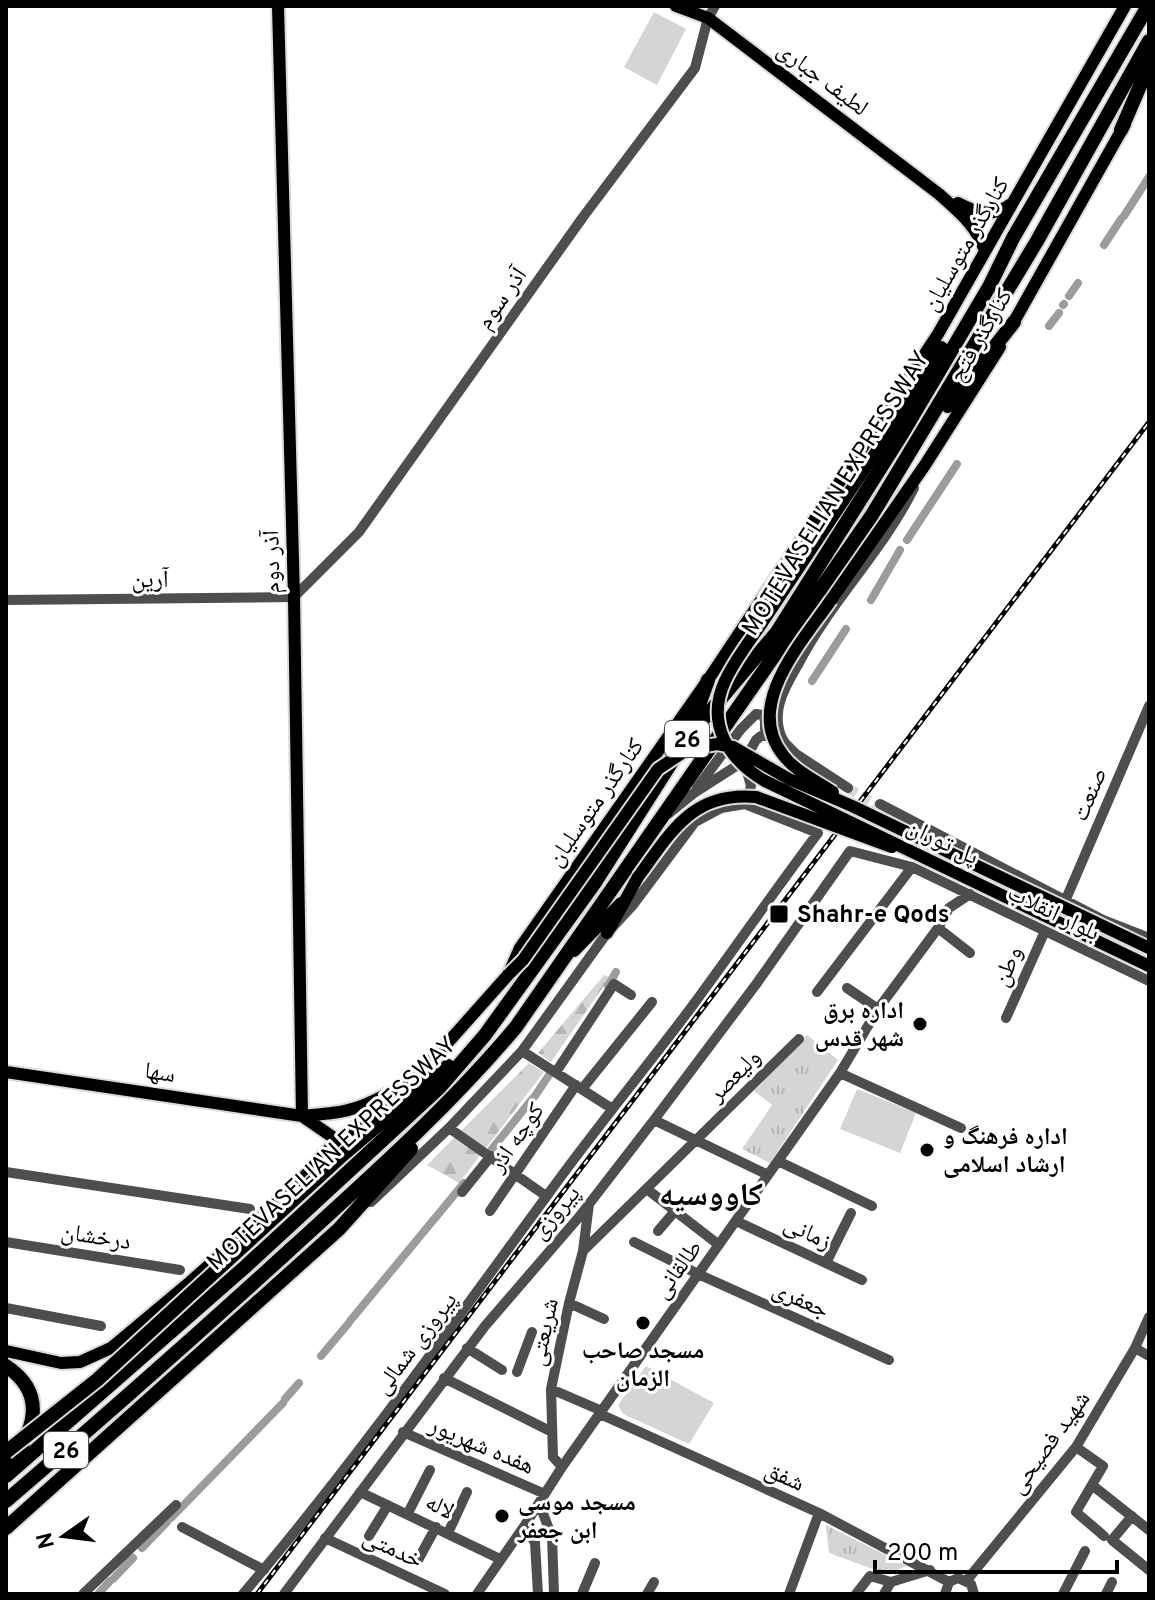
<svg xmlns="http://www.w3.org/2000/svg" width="1155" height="1600" font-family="Overpass,'Noto Naskh Arabic',sans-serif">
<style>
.grass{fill:url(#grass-tufts)}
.forest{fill:url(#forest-firs)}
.garden{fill:#d5d5d5}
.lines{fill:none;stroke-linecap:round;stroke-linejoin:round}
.canal{stroke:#9c9c9c;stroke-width:8}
.minor-tunnel{stroke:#d9d9d9;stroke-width:10;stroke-dasharray:10 5;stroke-linecap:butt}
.major-casing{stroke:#dbdbdb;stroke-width:16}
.highway-casing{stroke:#dbdbdb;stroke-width:18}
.minor{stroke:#4e4e4e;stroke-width:10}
.major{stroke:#000;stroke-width:12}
.highway{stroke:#000;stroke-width:14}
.rail-casing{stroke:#000;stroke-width:5}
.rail{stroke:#fff;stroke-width:2;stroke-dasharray:6;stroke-linecap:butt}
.major-bridge-casing{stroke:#dbdbdb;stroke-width:16;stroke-linecap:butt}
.highway-bridge-casing{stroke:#dbdbdb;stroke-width:18;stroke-linecap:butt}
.major-bridge{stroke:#000;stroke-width:12}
.highway-bridge{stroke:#000;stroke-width:14}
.poi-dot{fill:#000;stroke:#fff;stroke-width:3}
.labels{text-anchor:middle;stroke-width:6;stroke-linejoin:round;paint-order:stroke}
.shield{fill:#fff;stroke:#4c4c4c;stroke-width:2}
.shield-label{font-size:22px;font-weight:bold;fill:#000}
.street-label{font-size:24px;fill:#000;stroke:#fff}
.poi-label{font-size:24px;font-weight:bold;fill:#000;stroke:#fff;text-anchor:start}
.district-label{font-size:32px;font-weight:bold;fill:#000;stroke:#fff}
</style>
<defs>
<pattern id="grass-tufts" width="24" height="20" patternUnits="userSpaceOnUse" patternTransform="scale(2)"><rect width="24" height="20" fill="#d5d5d5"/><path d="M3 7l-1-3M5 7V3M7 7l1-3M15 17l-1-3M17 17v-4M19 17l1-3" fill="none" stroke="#b5b5b5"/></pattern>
<pattern id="forest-firs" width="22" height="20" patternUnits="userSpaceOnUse" patternTransform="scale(2)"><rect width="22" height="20" fill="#d5d5d5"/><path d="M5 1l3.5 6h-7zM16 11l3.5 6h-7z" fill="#b5b5b5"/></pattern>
</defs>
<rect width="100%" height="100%" fill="#fff"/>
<path class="grass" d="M807,1035L838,1060L770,1163L742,1149L772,1105L754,1091Z
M826,1525L907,1566L886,1574L829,1553Z"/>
<path class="forest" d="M604,975L610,977L551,1062L538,1053Z
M529,1063L544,1072L459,1183L427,1165Z"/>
<path class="garden" d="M654,12L686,29L657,85L624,67Z
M857,1089L916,1113L900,1153L840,1129Z
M646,1366L714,1403L689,1444L623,1414L618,1405Z"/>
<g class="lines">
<path class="canal" d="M1124,216L1149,177
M1104,245L1121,219
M1069,296L1078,283
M1063,305L1064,304
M1049,326L1059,313
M907,540L957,464
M871,600L900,550
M812,681L846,629
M608,986L616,972
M535,1096L549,1075
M492,1149L533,1098
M350,1321L464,1183
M321,1356L348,1324
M285,1399L299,1383
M171,1518L283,1403
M142,1548L167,1522
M113,1579L133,1558
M98,1594L110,1581"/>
<path class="minor-tunnel" d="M848,788L878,806"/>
<g class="major-casing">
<path id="major" d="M278,6L294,597L302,1116
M676,6L708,18L939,194C959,212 976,225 985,251
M958,203C977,213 993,218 1011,204
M1011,327L1125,124
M831,600L925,465L1000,347
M762,623L898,419
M607,933L638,877
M574,951L621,903
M6,1072L302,1116C338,1113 355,1112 387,1094
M302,1116L337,1140
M6,1351L61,1363L80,1362L111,1348L190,1282L242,1236L303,1178L337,1140L395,1097L418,1076L508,975L520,948L708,680L938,334L1125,6"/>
</g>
<g class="highway-casing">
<path id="highway" d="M1121,130L1149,65
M948,406L1014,322
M898,419L941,348
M689,732L708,680
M339,1158L448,1066
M6,1366C48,1394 35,1433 6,1466
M6,1476L245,1267L440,1087L485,1035L594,884L685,741L777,632L902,434L989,287L1013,238L1148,6
M6,1501C103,1418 198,1334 292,1248C370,1177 448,1108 516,1027L872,515L1037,241L1149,41
M6,1528L339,1229L411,1149"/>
</g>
<path class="minor" d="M6,600L294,597L359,532L583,217L695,68L708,18L715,6
M785,743C777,732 776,715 780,702C784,688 792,675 799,663C831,601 883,551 914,488
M697,788L741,729L756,714L762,715L765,720V729
M880,804L1103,920L1149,938
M668,814L694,793L744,761L747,763
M1066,899L1149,706
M938,928L970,953
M847,988L878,1009
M817,992L912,867
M1006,1018L1045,931
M522,1051L611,1108
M556,1072L614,984L631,995
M840,1073L961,1128
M582,1089L652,1002
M654,1120L768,1175
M449,1128L546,1196
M778,1161L872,1206
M6,1172L250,1209
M648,1190L719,1245
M462,1192L491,1156
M371,1202L449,1128L522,1051L607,933L633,905L695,822L721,808L745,804L751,786L744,761L756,740L761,736H767L783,741L796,754L848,788
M490,1211L576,1085
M736,1221L862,1280
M658,1231L675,1211
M6,1242L180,1270
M634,1242L698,1274L889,1360
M583,1251L799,1039
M826,1263L851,1213
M569,1303L604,1319
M6,1308L101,1326
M467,1348L502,1370
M1135,1348L1149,1356
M517,1372L532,1332
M444,1378L552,1432
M551,1389L602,1411
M600,1414L819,1513L949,1582
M403,1432L545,1494
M1076,1447L1103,1466L1076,1512L1104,1536
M562,1467L553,1457L551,1389L569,1303L583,1251L589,1204
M1092,1485L1149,1530
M360,1492L500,1559
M539,1503L552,1537L554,1594
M408,1513L430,1470
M1132,1516L1112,1540L1149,1570
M525,1525L535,1543L538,1594
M182,1527L264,1570
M448,1533L467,1492
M369,1536L388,1505
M325,1538L445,1594
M418,1560L436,1527
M967,1580L1076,1447L1135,1348L1149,1317
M83,1594L176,1505
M243,1594C353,1465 449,1329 549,1193C595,1129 646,1068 693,1005C735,948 775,890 818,833L745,804
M284,1594L485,1326L579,1217L654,1120L757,983L850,851L912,867L1149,981
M477,1594L525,1525L562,1467L840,1073L878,1009L938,928L949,908L970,894
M582,1594L595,1563
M647,1594L654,1582
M789,1594L819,1513
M856,1594L870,1576L891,1582
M884,1594L891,1582L930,1570
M945,1594L949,1582L958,1578L971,1584L974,1594
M1063,1594L1085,1551
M1106,1594L1112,1582"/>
<use href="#major" class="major"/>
<use href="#highway" class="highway"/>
<g class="rail-casing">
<path id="rail" d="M257,1594L1149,422"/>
</g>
<use href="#rail" class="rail"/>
<g class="major-bridge-casing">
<path id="major-bridge" d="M831,600C803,641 743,705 783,755C795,771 816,781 833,792
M762,623C749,642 734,661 725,681C705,724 729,760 765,781L1149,966
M638,877C671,832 693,791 756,797L892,847
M508,975L523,960L658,769L688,749L717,744L733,747L789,779L852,806L1149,948"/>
</g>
<g class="highway-bridge-casing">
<path id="highway-bridge" d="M6,1452L97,1380L339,1158"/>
</g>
<use href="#major-bridge" class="major-bridge"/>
<use href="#highway-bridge" class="highway-bridge"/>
</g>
<g class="poi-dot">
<rect x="769" y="904" width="20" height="20" rx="4"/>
<circle cx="920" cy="1024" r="8"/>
<circle cx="927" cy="1150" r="8"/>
<circle cx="643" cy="1323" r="8"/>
<circle cx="502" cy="1516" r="8"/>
</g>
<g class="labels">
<g class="shield">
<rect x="665" y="721" width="44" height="36" rx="6"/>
<rect x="44" y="1432" width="44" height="36" rx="6"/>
</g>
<g class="shield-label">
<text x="687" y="747">26</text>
<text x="66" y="1458">26</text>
</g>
<g class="street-label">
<text transform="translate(823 78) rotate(37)" y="8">لطیف جباری</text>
<text transform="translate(965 244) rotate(-60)" y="8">کنارگذر متوسلیان</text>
<text transform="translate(501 298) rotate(-55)" y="8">آذر سوم</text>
<text transform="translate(980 335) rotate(-60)" y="8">کنارگذر فتح</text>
<text transform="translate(835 493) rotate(-58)" y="8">MOTEVASELIAN EXPRESSWAY</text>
<text transform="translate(271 562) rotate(-91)" y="8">آذر دوم</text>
<text transform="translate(150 579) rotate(-1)" y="8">آرین</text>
<text transform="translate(1089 794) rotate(-67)" y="8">صنعت</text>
<text transform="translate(595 802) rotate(-55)" y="8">کنارگذر متوسلیان</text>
<text transform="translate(943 841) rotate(26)" y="8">پل توران</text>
<text transform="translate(1054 912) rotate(26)" y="8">بلوار انقلاب</text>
<text transform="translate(1007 966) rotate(-66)" y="8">وطن</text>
<text transform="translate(160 1072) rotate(9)" y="8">سها</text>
<text transform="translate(734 1075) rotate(-45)" y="8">ولیعصر</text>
<text transform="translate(516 1137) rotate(-55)" y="8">کوچه اذر</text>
<text transform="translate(331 1153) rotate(-43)" y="8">MOTEVASELIAN EXPRESSWAY</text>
<text transform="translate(555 1212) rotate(-50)" y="8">پیروزی</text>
<text transform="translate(808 1232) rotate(25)" y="8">زمانی</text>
<text transform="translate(96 1236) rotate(9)" y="8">درخشان</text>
<text transform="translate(677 1269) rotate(-54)" y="8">طالقانی</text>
<text transform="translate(801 1299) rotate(24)" y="8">جعفری</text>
<text transform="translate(543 1332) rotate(-78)" y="8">شریعتی</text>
<text transform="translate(415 1343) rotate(-53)" y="8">پیروزی شمالی</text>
<text transform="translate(1049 1442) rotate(-54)" y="8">شهید فصیحی</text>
<text transform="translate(482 1445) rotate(23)" y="8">هفده شهریور</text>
<text transform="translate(785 1476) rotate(24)" y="8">شفق</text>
<text transform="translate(440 1506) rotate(27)" y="8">لاله</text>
<text transform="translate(393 1548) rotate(25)" y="8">خدمتی</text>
</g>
<g class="poi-label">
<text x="797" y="922">Shahr-e Qods</text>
<text x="904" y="1018" text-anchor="end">اداره برق<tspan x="904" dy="28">شهر قدس</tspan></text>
<text x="943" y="1144">اداره فرهنگ و<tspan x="943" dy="28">ارشاد اسلامی</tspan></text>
<text x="643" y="1358" text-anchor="middle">مسجد صاحب<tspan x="643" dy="28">الزمان</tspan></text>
<text x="518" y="1510">مسجد موسی<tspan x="518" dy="28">ابن جعفر</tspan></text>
</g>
<g class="district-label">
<text x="711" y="1205">کاووسیه</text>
</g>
</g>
<rect width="1155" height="1600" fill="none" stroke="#000000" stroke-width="16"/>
<g transform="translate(64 1536) rotate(256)" stroke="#ffffff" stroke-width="6" paint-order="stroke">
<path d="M0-6L14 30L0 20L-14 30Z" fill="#000000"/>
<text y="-12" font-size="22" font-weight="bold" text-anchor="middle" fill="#000000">N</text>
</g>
<path d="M875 1560v12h242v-12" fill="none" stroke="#000000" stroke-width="4"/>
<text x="887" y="1560" font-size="24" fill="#000000" stroke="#ffffff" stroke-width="6" paint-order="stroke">200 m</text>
</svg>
